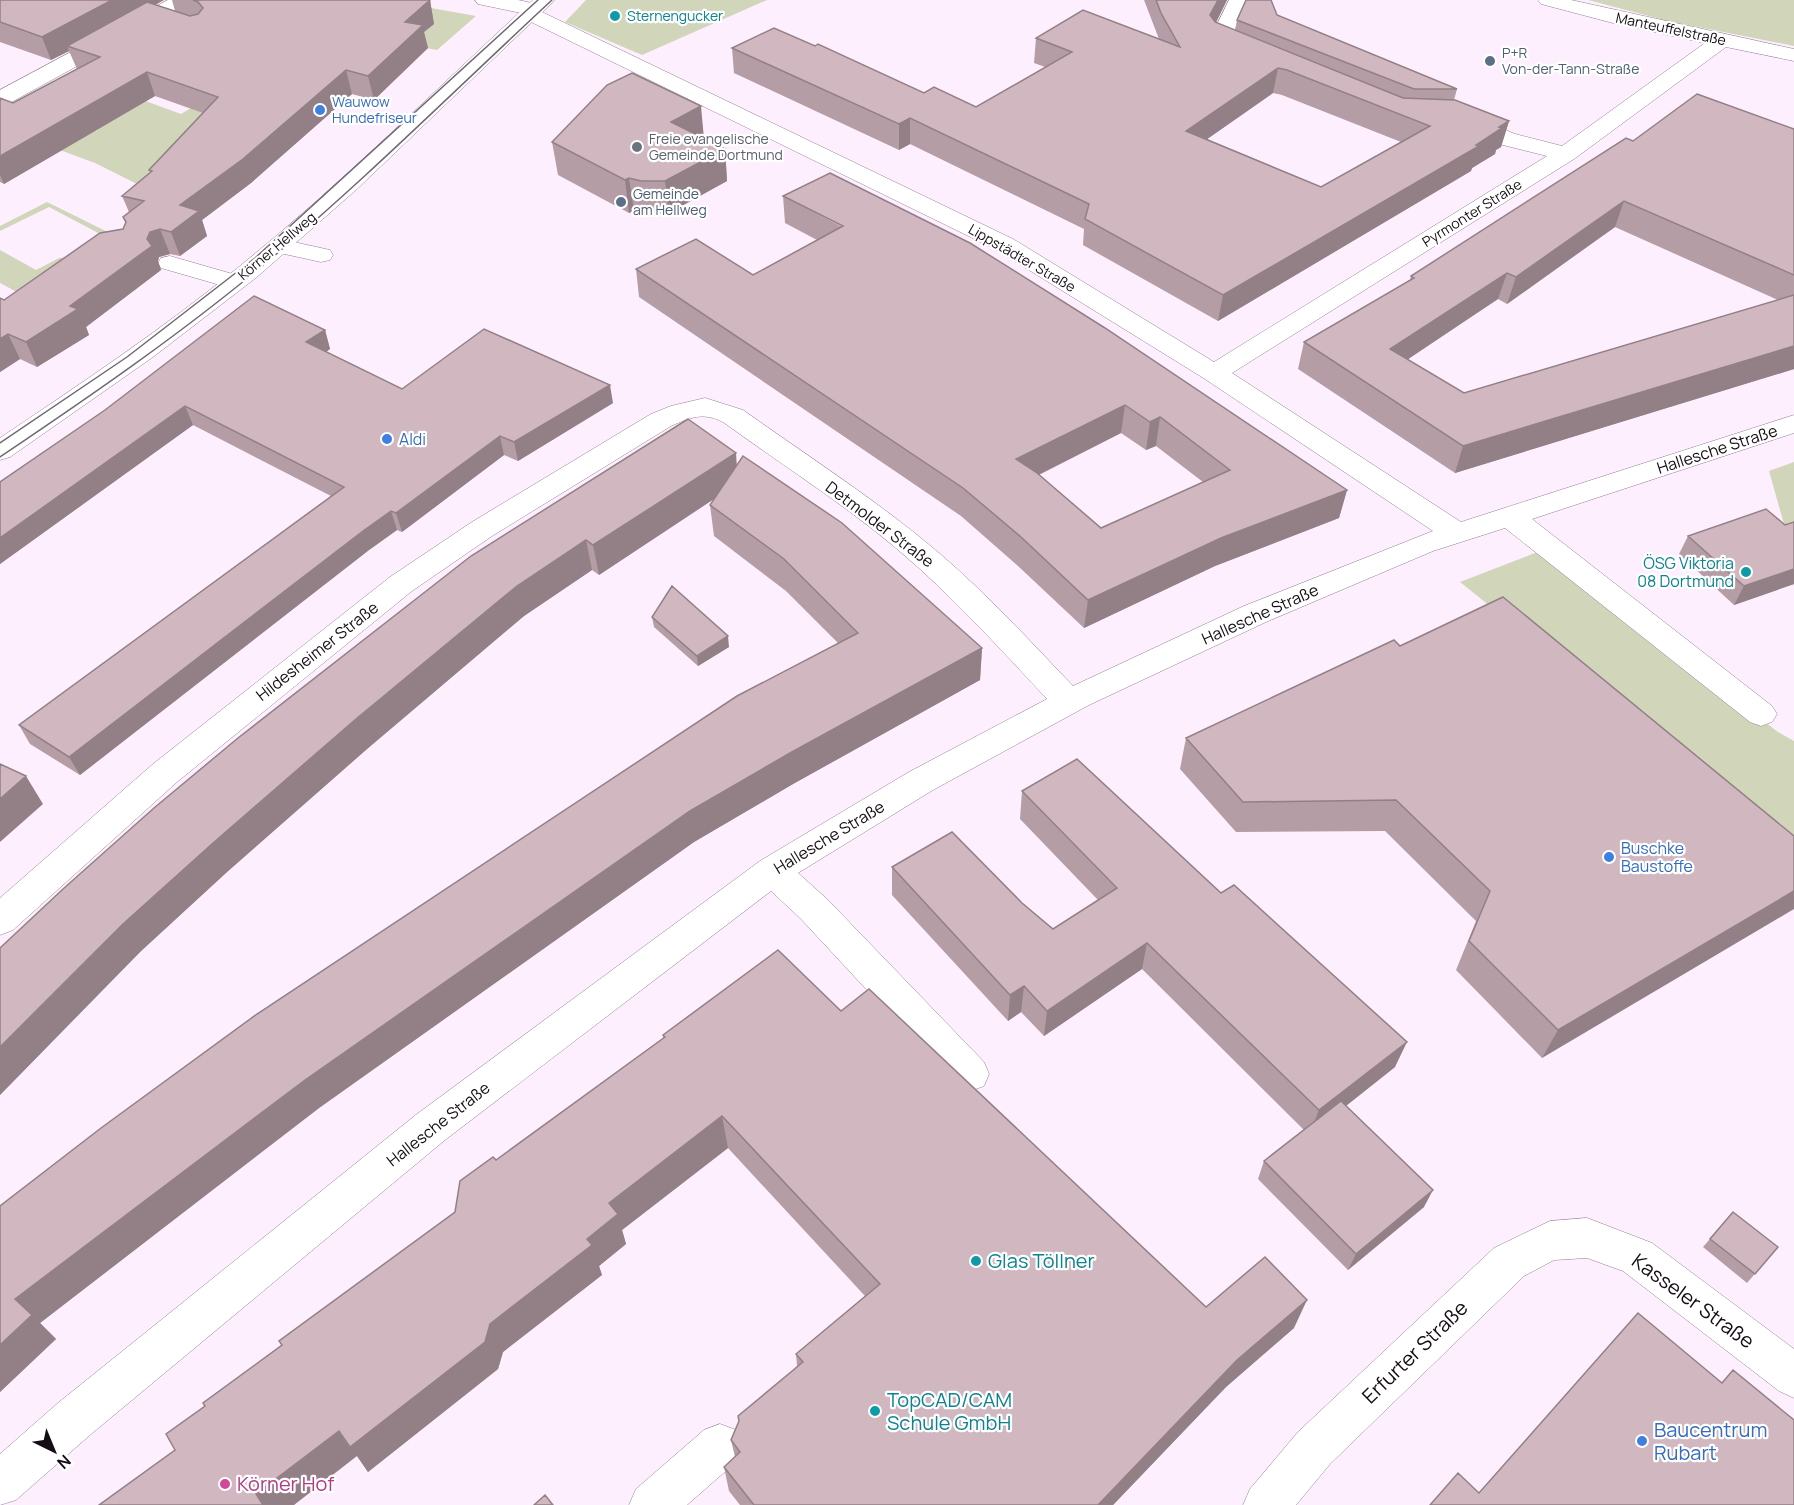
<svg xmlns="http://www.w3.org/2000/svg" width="1794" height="1505" font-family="Manrope,sans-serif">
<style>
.green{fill:#d1d6ba}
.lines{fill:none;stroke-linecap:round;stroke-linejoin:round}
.minor-casing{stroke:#918192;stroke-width:1}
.major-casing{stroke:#918192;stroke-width:1}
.minor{fill:#fff;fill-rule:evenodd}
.major{fill:#fff;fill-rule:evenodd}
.tram{stroke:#716872;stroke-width:1.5}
.wall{fill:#b49da5;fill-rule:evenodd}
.shaded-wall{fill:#928086}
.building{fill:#d1b7c0;stroke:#928086;stroke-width:1.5;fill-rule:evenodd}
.culture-dot{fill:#0f9aa8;stroke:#fff;stroke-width:2}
.service-dot{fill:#5c6f8a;stroke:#fff;stroke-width:2}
.shop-dot{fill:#3f7fe0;stroke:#fff;stroke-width:2}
.worship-dot{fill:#6b7280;stroke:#fff;stroke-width:2}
.hotel-dot{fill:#d1479c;stroke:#fff;stroke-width:2}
.labels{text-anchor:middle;stroke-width:4.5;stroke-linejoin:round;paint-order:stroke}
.far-culture-label{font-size:14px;fill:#0d838f;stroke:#fff;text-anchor:start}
.far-street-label{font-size:14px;fill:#140e14;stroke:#fff}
.far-service-label{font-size:14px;fill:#4e5e75;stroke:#fff;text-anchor:start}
.far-shop-label{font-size:14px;fill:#366cbe;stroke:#fff;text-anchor:start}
.far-worship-label{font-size:14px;fill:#5b616d;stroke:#fff;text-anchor:start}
.shop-label{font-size:16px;fill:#366cbe;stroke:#fff;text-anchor:start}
.street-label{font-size:16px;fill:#140e14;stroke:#fff}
.culture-label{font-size:16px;fill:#0d838f;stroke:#fff;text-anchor:end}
.near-culture-label{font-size:20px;fill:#0d838f;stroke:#fff;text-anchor:start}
.near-street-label{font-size:20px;fill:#140e14;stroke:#fff}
.near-shop-label{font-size:20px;fill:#366cbe;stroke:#fff;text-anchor:start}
.near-hotel-label{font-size:20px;fill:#b23c85;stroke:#fff;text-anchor:start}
</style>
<rect width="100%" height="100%" fill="#feefff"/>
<path class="green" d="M586,0H767L642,55L565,22Z
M1588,0H1794V46L1668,21Z
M392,1L476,16L437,50L410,45Z
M255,70L161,196L95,163L57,149L91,130L96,131L140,99L181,114Z
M47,202L130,243L102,235L49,207L0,231V226Z
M0,250L36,270L59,258L116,253L43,306L0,283Z
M1794,462V540L1789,542L1769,471Z
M1540,551L1778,732L1794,741V850L1460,582Z"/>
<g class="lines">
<g class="minor-casing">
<path id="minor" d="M168,0H193L190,4L8,104L0,106V90Z
M475,0H518L541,5L544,9L542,12L1013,239L1214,362L1547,156L1499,144L1454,125L1451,120L1454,115L1462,113L1470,115L1515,134L1562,146L1705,43L1613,23L1541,4L1538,0H1571L1794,49V61L1726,47L1574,159L1232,373L1461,522L1794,415V433L1532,519L1772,706L1777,714L1772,722L1761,726L1750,722L1505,528L1433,551L1266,622L1089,705L933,790L798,873L827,899L984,1062L989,1074L984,1086L970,1091L956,1086L801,919L771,891L445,1140L90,1435L16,1500L0,1505V1454L58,1403L417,1114L760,861L909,772L1047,699C1006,655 965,610 920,569C860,514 789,470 723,422C703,412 691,417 671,426L492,536L412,591L177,782L13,930L0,935V898L153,764L390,577L472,522L651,414L671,406L705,398L743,410C809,457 878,501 939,553C987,594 1030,641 1073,686L1244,606L1433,531L1205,379L995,249L523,18L521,13L478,4Z
M1229,0H1249L1231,38L1253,48L1256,52L1253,56C1241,59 1216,52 1209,41Z
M280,239L330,250L333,255L330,260L321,262L271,251L268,246L271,241Z
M170,256L243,277L246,282L243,287L234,289L161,268L158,263L161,258Z
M1587,1218L1652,1243L1794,1349V1398L1779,1391L1623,1271L1587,1258L1554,1260L1524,1276L1330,1464L1296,1505H1243L1250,1489L1298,1432L1494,1248L1550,1221Z
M720,1424L736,1430L742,1446L736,1462L687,1505H629L636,1489L704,1430Z"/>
</g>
<g class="major-casing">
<path id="major" d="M533,0H555L357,189L257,277L153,357L10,457L0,460V438C82,383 164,328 240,266C343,183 436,89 533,0Z"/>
</g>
<use href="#minor" class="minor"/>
<use href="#major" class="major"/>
<path class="tram" d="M0,443L127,357L255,258L538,0
M0,457C89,397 178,336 261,267C362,183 455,90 552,0"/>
</g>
<path class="wall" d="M0,0H164L155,5L175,11L172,0H430L434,24L424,32L428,48L374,100L352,94L251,183L202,220L207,236L180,256L170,254L159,257L158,261L161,270L86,327L89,335L37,367L20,359L0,372V298L4,300L123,229L126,224L123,217L129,212L122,196L150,173L149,170L203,113L155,96L4,184L0,182V98L13,103L77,69L69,51L51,60L0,42Z
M1144,0H1227L1216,23L1235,30L1237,20L1277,15L1457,89L1454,100L1509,121L1501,147L1496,150L1495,154L1472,168L1471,171L1218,321L1083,245L1084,229L910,144L899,150L734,73L732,48L924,93L976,107L1045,67L1034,63L1036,38L1159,39ZM1273,93L1282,95L1401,142L1321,187L1207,139Z
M1794,129V369L1455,473L1298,369L1304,342L1410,280L1411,276L1633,141ZM1615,227L1778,300L1464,393L1407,359L1498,299L1507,304Z
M704,139L725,149L727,181L669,213L645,214L634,211L629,213L558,175L552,142Z
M783,196L1347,490L1339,518L1215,566L1084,628L1018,566L961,516L639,297L636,269L753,275L817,240L785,223ZM1121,433L1146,450L1156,446L1203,482L1101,528L1039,475Z
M325,330L330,349L326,352L402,389L613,403L518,461L504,455L402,532L397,530L369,550L80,775L30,744L19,725L331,496L193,425L0,564V482Z
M737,465L982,648L980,680L793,784L694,842L319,1108L40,1323L56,1339L0,1392V1206L838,643L786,591L714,536L710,505L714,499L599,575L592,570L524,616L367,749L227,872L140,952L0,1095V948L471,556Z
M1794,522V584L1734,605L1679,554L1688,536L1785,525Z
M652,617L729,647L698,666L654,627Z
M1400,646L1794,836L1542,1058L1456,970L1476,921L1385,831L1236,832L1180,769L1186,738Z
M1022,791L1395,1067L1346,1106L1424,1207L1348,1270L1258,1179L1264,1161L1304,1130L1142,969L1044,1036L1021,1012L1008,1021L892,895V867L1022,903L1053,929L1098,900L1020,819Z
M841,1011L1206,1307L1294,1328L1226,1387L1113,1505H740L729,1491L724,1467L735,1457L731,1440L797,1366L796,1354L865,1296L728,1148L622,1230L626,1244L599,1266L602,1275L503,1352L498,1369L368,1472L357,1456L175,1450L205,1406L282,1345L455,1212L496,1160L663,1038V1035Z
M1733,1212L1778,1247L1747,1283L1703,1247Z"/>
<path class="shaded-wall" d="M112,0H164L74,48L67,46L69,51L51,60L42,37Z
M430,0L434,24L424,32L428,48L374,100L368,76L405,22Z
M1218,0H1227L1207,40L1210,15Z
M1278,68L1273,93L1183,156L1186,131Z
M346,70L352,94L251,183L202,220L207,236L180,256L171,232L180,205Z
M147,72L155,96L4,184L0,175V156Z
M701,106L704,139L671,122Z
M910,118V144L899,150V124Z
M1509,121L1501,147L1496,150L1495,154L1472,168L1471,171L1218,321L1223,295L1476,145L1499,127Z
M725,149L727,181L669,213L665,181Z
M629,178L634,211L629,213L625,180Z
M1624,201L1615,227L1507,304L1516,277Z
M160,229L170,254L159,257L158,261L161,270L86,327L89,335L37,367L26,342L70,306L147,239L150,232Z
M1507,273L1498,299L1383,376L1390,349Z
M325,330L330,349L312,361L306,342Z
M8,334L20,359L0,372V339Z
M1794,346V369L1455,473L1463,446Z
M610,385L613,403L518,461L514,442Z
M1125,405L1121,433L1014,487L1016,459Z
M185,406L193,425L0,564V538Z
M1160,417L1156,446L1146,450L1150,422Z
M500,436L504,455L402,532L396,513Z
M736,453L738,483L599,575L593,545Z
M1347,490L1339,518L1215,566L1084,628L1088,600L1221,538Z
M391,511L397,530L369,550L80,775L69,757L363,531Z
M586,540L592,570L524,616L367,749L227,872L140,952L0,1095V1047L123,924L213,843L356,719L517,586Z
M1794,569V584L1734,605L1744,586Z
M728,636L729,647L698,666L697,656Z
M982,648L980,680L793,784L694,842L319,1108L40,1323L56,1339L0,1392V1345L15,1299L305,1080L690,811L790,753Z
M26,776L43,804L0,842V799Z
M1794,891V909L1542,1058L1558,1030Z
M1147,943L1142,969L1044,1036L1047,1011Z
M1024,986L1021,1012L1008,1021L1010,995Z
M1407,1042L1395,1067L1309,1135L1319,1110Z
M722,1116L728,1148L622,1230L626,1244L599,1266L602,1275L503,1352L498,1369L368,1472L357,1456L294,1505H263L256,1494L339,1431L490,1324L587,1239L609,1203Z
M1433,1190L1424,1207L1348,1270L1356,1254Z
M1307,1300L1294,1328L1226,1387L1113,1505H1098L1237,1360Z"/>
<path class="building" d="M0,0H112L42,37L0,22Z
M193,0H430L405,22L423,25L368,76L346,70L243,159L180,205L199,211L171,232L160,229L150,232L147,239L152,246L70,306L78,309L26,342L8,334L0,339V298L4,300L100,233L123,229L126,222L123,217L144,201L122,196L152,171L149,170L218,97L147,72L0,156V98L13,103L100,57L67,46L147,2L190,16L198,14L203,8L198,2Z
M1156,0H1218L1210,15L1215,22L1403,98L1455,100L1509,121L1499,127L1502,128L1476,145L1479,146L1223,295L1085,219L1089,204L910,118L899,124L732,48L774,28L815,46L818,44L924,93L934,87L976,107L1072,52L1036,38L1083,10L1180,47L1161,13ZM1278,68L1287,70L1430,126L1321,187L1186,131Z
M1246,0H1271L1277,15L1457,89H1414L1237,20Z
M632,73L701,106L671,122L725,149L665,181H641L629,178L625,180L552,142L607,85Z
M1697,94L1794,129V275L1624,201L1516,277L1507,273L1390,349L1464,393L1794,295V346L1463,446L1304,342L1414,278L1411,276L1626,138L1633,141Z
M830,173L970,243L1105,328L1347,490L1221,538L1088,600L1021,537L963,488L636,269L696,239L753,275L843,226L783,196ZM1125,405L1150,422L1160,417L1230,470L1101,528L1037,473L1016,459Z
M254,296L325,330L306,342L402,389L484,329L610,385L514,442L500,436L396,513L391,511L363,531L69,757L19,725L344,487L185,406L0,538V482L105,410Z
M688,419L736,453L593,545L586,540L517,586L356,719L213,843L123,924L0,1047V948L63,889L154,808L238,738L471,556Z
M743,456L842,523L982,648L790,753L690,811L305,1080L15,1299L32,1315L0,1345V1206L101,1128L257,1014L737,696L858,633L784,559L710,505Z
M1766,509L1785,525L1794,522V569L1744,586L1688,536Z
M672,586L728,636L697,656L652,617Z
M1503,597L1794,836V891L1558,1030L1469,941L1490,891L1396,800L1243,802L1186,738L1394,640L1400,646Z
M1077,759L1221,893L1234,885L1407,1042L1319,1110L1147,943L1047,1011L1024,986L1010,995L892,867L952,832L1022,903L1053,929L1117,888L1022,791Z
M0,764L26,776L0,799Z
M778,950L841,1011L869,989L1206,1307L1265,1257L1307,1300L1237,1360L1098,1505H754L724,1467L740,1452L731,1440L739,1421L738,1416L803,1362L796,1354L880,1284L722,1116L609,1203L618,1214L587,1239L592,1245L490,1324L485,1342L350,1447L339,1431L256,1494L263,1505H99L175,1450L166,1434L205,1406L203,1403L282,1345L279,1341L455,1212L460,1181L493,1157L496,1160L665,1037L663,1035Z
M1341,1101L1433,1190L1356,1254L1264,1161Z
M1733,1212L1778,1247L1755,1274L1710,1239Z
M1638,1313L1722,1383L1733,1370L1794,1420V1505H1430L1458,1473L1479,1493Z
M545,1495L553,1505H534Z"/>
<g class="culture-dot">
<circle cx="615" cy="16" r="6"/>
<circle cx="1746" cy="572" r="6"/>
<circle cx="976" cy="1261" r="6"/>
<circle cx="875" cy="1411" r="6"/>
</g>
<g class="service-dot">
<circle cx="1490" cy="61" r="6"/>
<circle cx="621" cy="202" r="6"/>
</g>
<g class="shop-dot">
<circle cx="320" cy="110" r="6"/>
<circle cx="387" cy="439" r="6"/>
<circle cx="1609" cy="857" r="6"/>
<circle cx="1642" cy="1441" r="6"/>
</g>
<circle class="worship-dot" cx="637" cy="147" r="6"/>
<circle class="hotel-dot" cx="225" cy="1484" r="6"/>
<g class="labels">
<g class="far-culture-label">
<text x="627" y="21">Sternengucker</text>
</g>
<g class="far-street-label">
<text transform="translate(1671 29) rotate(12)" y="5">Manteuffelstraße</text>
<text transform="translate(1472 213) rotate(-32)" y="5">Pyrmonter Straße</text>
<text transform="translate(277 246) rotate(-40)" y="5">Körner Hellweg</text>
<text transform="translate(1022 258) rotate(30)" y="5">Lippstädter Straße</text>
</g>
<g class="far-service-label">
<text x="1502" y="58">P+R<tspan x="1502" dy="16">Von-der-Tann-Straße</tspan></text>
<text x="633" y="199">Gemeinde<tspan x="633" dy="16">am Hellweg</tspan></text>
</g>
<g class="far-shop-label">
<text x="332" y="107">Wauwow<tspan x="332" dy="16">Hundefriseur</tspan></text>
</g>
<g class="far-worship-label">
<text x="649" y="144">Freie evangelische<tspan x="649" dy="16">Gemeinde Dortmund</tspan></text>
</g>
<g class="shop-label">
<text x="399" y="445">Aldi</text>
<text x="1621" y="854">Buschke<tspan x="1621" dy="18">Baustoffe</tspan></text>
</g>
<g class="street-label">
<text transform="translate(1717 449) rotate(-18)" y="6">Hallesche Straße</text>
<text transform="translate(880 524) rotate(37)" y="6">Detmolder Straße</text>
<text transform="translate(1260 614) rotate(-24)" y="6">Hallesche Straße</text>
<text transform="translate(317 651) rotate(-38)" y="6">Hildesheimer Straße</text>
<text transform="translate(829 837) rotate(-31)" y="6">Hallesche Straße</text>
<text transform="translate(438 1124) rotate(-38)" y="6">Hallesche Straße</text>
</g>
<g class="culture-label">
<text x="1734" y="569">ÖSG Viktoria<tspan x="1734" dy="18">08 Dortmund</tspan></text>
</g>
<g class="near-culture-label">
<text x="988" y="1268">Glas Töllner</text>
<text x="887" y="1407">TopCAD/CAM<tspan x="887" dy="23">Schule GmbH</tspan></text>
</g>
<g class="near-street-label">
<text transform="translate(1693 1301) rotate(36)" y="7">Kasseler Straße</text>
<text transform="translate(1415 1352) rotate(-44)" y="7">Erfurter Straße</text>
</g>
<g class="near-shop-label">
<text x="1654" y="1437">Baucentrum<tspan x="1654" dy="23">Rubart</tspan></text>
</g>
<g class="near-hotel-label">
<text x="237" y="1491">Körner Hof</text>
</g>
</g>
<g transform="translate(54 1451) rotate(137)" stroke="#ffffff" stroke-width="4.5" paint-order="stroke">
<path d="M0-4.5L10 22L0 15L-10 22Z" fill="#140e14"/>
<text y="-9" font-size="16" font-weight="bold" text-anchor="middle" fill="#140e14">N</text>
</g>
</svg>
